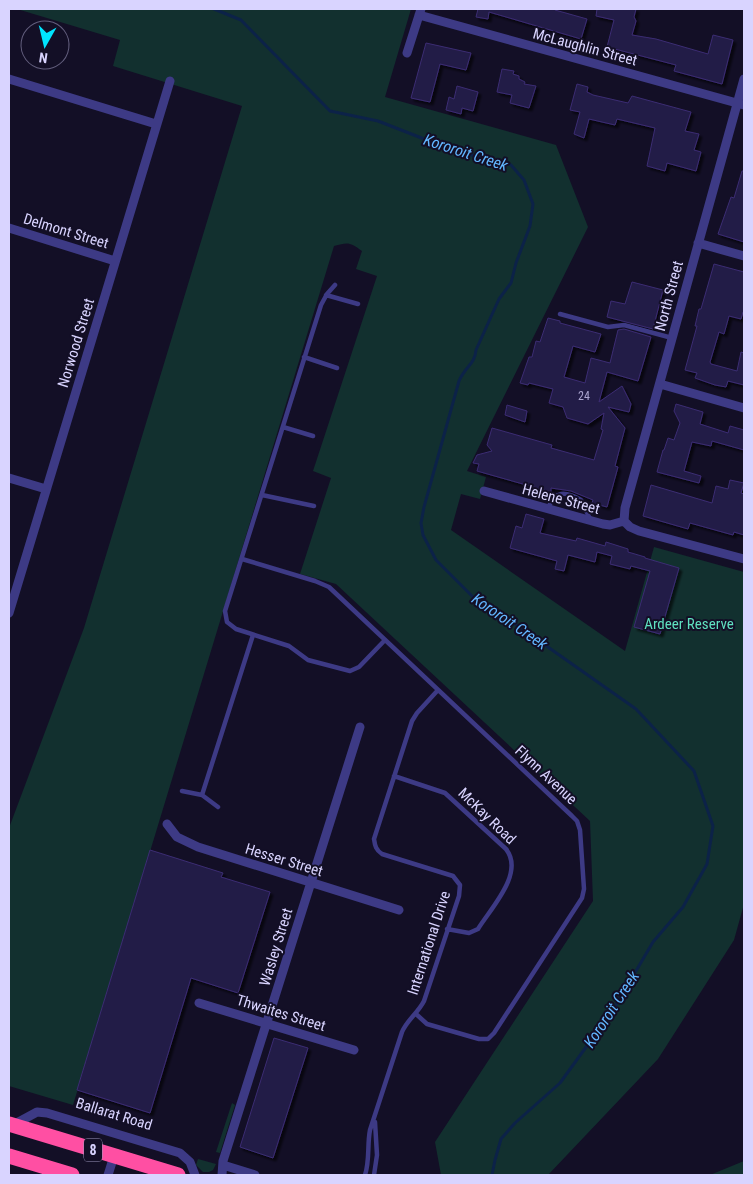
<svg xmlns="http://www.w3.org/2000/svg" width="753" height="1184" font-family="'Roboto Condensed',sans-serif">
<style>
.green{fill:#12302f}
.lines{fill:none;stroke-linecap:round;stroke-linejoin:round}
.stream{stroke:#0c2248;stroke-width:3}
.building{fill:#241b47;stroke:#3b2d73;filter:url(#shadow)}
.lane{stroke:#3d3a85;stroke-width:4.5}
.street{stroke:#3d3a85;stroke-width:9}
.highway{stroke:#ff4fa3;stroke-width:15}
.labels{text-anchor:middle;stroke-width:4;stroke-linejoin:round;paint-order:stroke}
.number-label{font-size:12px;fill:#aca6d1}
.shield{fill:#130f26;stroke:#9e99be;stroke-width:1}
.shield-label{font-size:14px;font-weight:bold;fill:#d9d4ff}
.street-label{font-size:15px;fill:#d9d4ff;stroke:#130f26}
.park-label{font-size:15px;fill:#5fe0c0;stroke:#130f26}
.water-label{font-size:16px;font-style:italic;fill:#62b6ff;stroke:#130f26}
</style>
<defs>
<filter id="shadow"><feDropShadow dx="3" dy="3" stdDeviation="1" flood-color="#0009"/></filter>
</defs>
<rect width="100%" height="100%" fill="#130f26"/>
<path class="green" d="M17,9H411L385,97L556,145L588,227L467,471L486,477L480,499L461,494L451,530L625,651L654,547L744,572V904L734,940L658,1059L548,1175H441L435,1142L593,901L590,821L336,584L300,574L331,478L313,471L377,276L356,269L362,251C350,242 348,242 334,246L73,1105L9,1086V828L84,628L242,106L113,66L120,40Z
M232,1103L235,1105L220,1153L216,1152Z
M198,1159L216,1164L213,1170L209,1172H203L196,1165Z
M744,1161V1175H710Z"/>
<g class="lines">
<path class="stream" d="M214,9L241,20L330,111L378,121L455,151L511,165L524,180L533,204L530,226L516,263L511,283L499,299L476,350C475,364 465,367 459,381L424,507L421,523L423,535L436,560L479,603L518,626L636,709L694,771L713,826L707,864L683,907L653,942L613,1010L560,1083L515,1123L501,1139L495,1160L492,1175"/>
</g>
<path class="building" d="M478,9H556L555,10L587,19L581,39L489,12L488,19L476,17Z
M597,9H636L634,17L636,21L632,35L656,39L708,54L713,35L733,40L722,84L674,71L676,65L607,47L614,20L596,16Z
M426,43L471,53L466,70L440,64L430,102L411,98Z
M502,69L514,71L513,74L519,76V79L525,82L524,84L536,86L529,108L510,103L512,95L497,92Z
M577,84L588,87L587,92L593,95L628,103L632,96L691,112L685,131L699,134L694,150L701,152L696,171L667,163L665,171L647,166L655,128L617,119L615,125L589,119L584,138L574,134L580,112L570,110Z
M457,86L478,92L473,111L462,108L461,114L446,110L449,97L454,99Z
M742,171H744V242L718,234L731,197L734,198Z
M714,264L744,272V313L743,312L741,319L729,316L724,334L719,332L710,362L711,364L737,371L741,352L744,353V385L728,381L726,387L715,385L695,378L697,373L685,370L697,326H695L699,309H701Z
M632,282L663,290L653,329L607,317L611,301L625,304Z
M548,318L560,321V323L601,334L595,352L573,346L564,377L585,383L591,358L610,363L618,330L624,329L651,337L638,381L607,372L599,402L622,386L631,404L629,412L608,407L625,428L615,466L618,467L607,507L592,503L593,500L571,491L551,488V492L477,471L479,464L473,463L477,455L492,451L487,445L492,428L552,445L551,448L594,460L603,430L601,429L604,413L588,424L567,418L563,407L549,403L553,389L529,383L528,385L520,383L529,357H532L536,341L540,342Z
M676,404L703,412L700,424L728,433L730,426L744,430V450L712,441L711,446L692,442L684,471L701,476L699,483L657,472L663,450H664L668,438L674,440L680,423L674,411Z
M507,405L527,411L525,422L505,415Z
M730,480L744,483L741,493L744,494V535L734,532L733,535L690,523L688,529L643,516L651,485L712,503L716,486L728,489Z
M526,514L544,519L540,533L576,541L577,538L605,546L606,542L628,549V552L645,557V558L679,568L660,634L634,627L650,571L631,566L630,569L610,564L612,556L597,552L595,562L568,555L564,571L555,569L557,561L510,548L516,526L522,528Z
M150,850L223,873L221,877L270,892L238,993L191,978L150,1113L77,1090Z
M274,1038L308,1048L273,1158L240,1147Z"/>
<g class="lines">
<path class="lane" d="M335,285L327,294L321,305L225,611L227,622L236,629L289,646L308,660L350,671L359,667L385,640
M326,295L358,304
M560,314L608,327L624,325L672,338
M304,357L337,368
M283,427L313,436
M262,495L314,506
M548,509C554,490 566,491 581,500L591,521
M242,559L315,581L329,587L572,816L577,821L580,830L584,889L582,898L494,1033L488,1039H479L427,1024L416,1014
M394,776L445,793L506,849C525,873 491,908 478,929L469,933L447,929
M182,791L202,795L218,807
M202,795L253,635
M365,1175C370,1160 367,1145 370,1130L402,1032C407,1020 418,1013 424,1001L459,896L460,885L453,876L382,854C376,850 375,846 374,839L412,721L417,713L438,690
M374,1175L377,1155L375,1122"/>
<path class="street" d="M419,15L744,105
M407,53L421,9
M9,79L156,124
M9,228L115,261
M698,243L744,256
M660,384L744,408
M9,478L46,489
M484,491L603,524L610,525L624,521L630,527L639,531L744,559
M624,521L625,508L744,79
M9,613L170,81
M167,824L177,837L198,847L399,910
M199,1003L354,1050
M13,1125L37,1112L47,1113L180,1153L190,1162L195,1175
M223,1165L255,1175
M108,1175L114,1156
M222,1175L223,1161L360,727"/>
<path class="highway" d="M9,1124L178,1175
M9,1156L72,1175"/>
</g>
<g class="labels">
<g class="number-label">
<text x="584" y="400">24</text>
</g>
<rect class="shield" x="84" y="1138.5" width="18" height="23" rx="4"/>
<g class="shield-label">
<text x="93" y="1155">8</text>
</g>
<g class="street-label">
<text transform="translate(585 47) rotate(15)" y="5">McLaughlin Street</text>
<text transform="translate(66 231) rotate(17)" y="5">Delmont Street</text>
<text transform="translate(669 296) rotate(-75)" y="5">North Street</text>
<text transform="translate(76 343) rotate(-73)" y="5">Norwood Street</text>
<text transform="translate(561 499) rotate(15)" y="5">Helene Street</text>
<text transform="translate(546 775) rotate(43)" y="5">Flynn Avenue</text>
<text transform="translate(487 816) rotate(44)" y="5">McKay Road</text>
<text transform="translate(284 860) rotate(17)" y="5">Hesser Street</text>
<text transform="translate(429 943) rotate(-72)" y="5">International Drive</text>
<text transform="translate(276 947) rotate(-73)" y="5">Wasley Street</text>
<text transform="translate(281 1013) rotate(17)" y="5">Thwaites Street</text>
<text transform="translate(114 1114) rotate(17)" y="5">Ballarat Road</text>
</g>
<g class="park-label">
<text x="689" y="629">Ardeer Reserve</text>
</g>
<g class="water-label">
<text transform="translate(466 152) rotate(18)" y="6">Kororoit Creek</text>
<text transform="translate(510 621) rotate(34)" y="6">Kororoit Creek</text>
<text transform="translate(611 1009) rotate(-57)" y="6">Kororoit Creek</text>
</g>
</g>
<rect width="753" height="1184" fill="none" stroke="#d9d4ff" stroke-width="20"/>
<g transform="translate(45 45) rotate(188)"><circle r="24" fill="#130f26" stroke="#625e7d"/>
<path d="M0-4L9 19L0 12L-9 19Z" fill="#00e5ff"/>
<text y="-8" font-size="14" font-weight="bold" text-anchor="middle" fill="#d9d4ff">N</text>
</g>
</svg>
